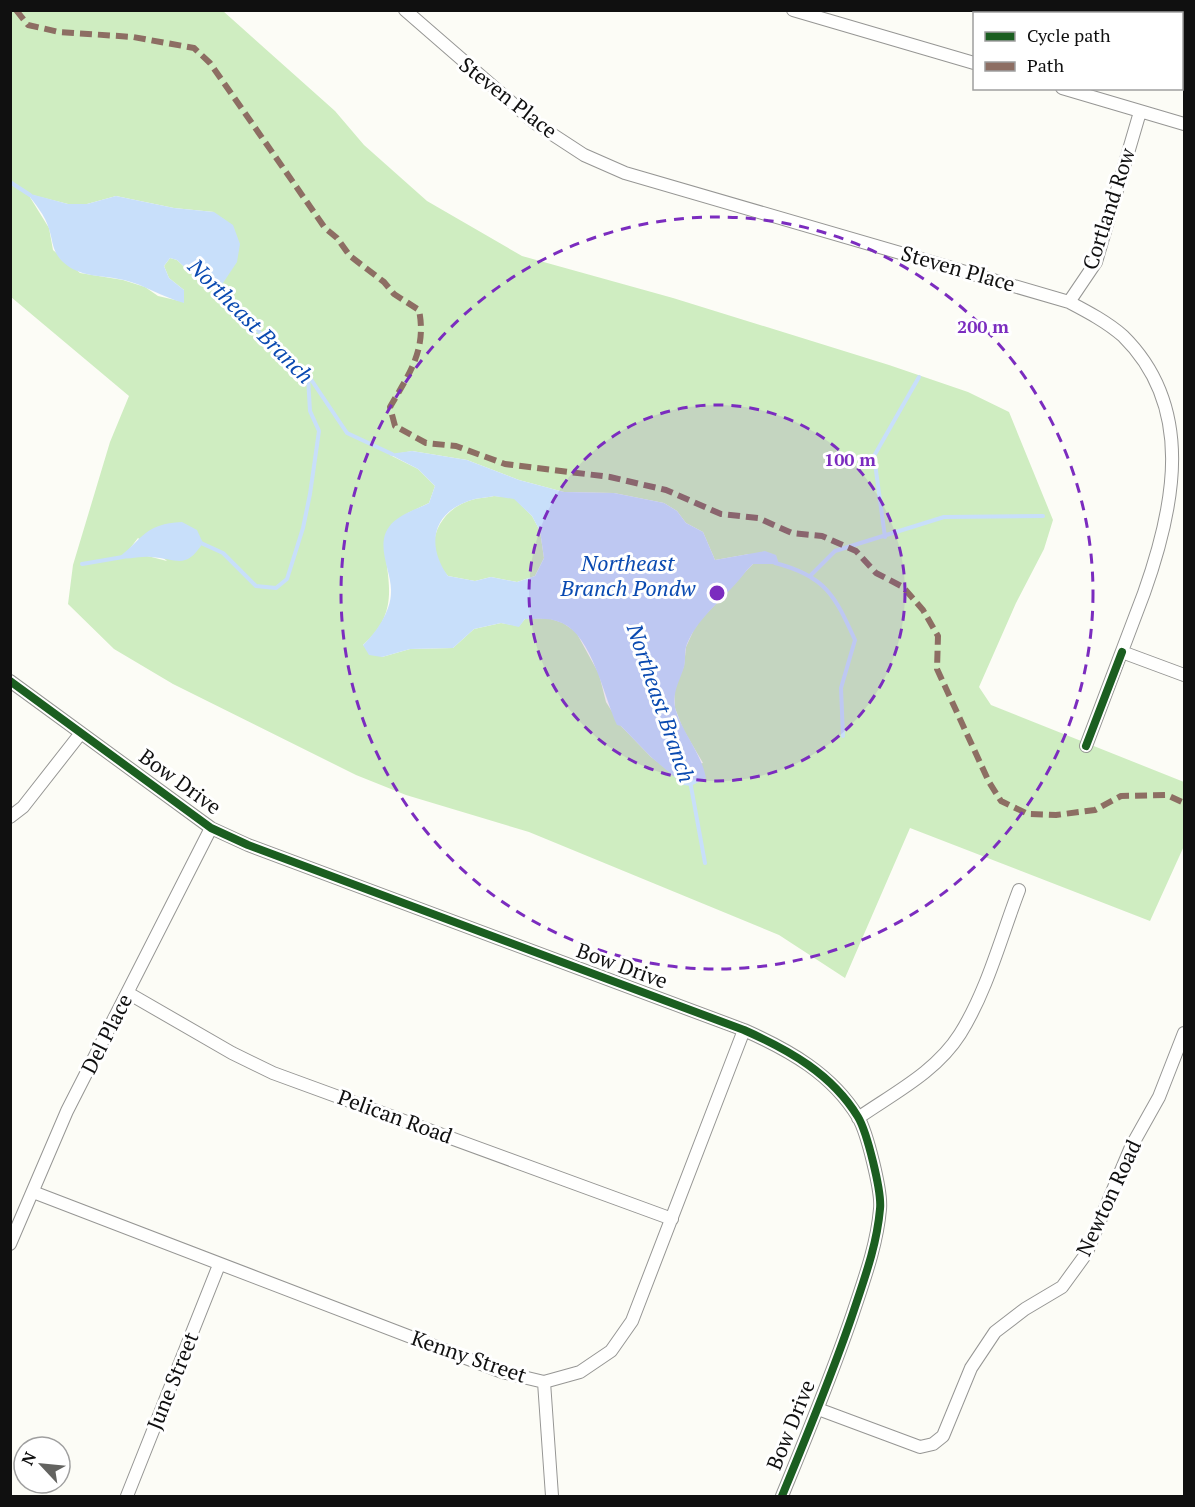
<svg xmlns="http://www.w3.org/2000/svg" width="1195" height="1507" font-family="'PT Serif',serif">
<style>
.forest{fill:#cfedc1;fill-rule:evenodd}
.water{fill:#c8dffa;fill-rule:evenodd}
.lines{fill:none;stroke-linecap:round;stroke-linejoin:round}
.stream{stroke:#c8dffa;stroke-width:4}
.street-casing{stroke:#969694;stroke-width:14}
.street{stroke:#fffffe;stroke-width:12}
.quiet{stroke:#8d6e63;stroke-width:6;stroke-dasharray:12 6;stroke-linecap:butt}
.cycleway-casing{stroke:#fff;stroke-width:11}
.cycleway{stroke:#1b5e20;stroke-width:8}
.ring{fill:none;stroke:#7b2cbf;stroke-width:3;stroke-dasharray:10 8}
.labels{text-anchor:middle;stroke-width:6;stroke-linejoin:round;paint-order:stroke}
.street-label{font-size:21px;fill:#101010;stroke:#fff}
.water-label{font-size:22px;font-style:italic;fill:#0a4ab1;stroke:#fff}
.centre{fill:#7b2cbf;stroke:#fff;stroke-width:3}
.ring-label{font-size:18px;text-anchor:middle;font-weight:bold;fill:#7b2cbf;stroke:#fff;stroke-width:6;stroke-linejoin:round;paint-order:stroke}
</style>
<rect width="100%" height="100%" fill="#fcfcf6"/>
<path class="forest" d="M11,11H223L335,111L364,145L427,201L522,256L673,298L889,365L968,392L1009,412L1053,520L1044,549L1016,603L979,687L991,705L1184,782V846L1150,921L910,828L845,978L779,935L529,832L406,795L356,775L173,684L114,649L68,604L73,565L110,442L129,396L11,297ZM28,194L68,204H87L116,196L174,208L214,212L196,278L177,260L170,258L164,266L169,278L184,290V302L158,296L145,287L123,280L80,273L53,250L49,228ZM412,451L467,460L519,480L564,492L614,493L664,503L677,511L686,523L703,532L715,560L749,554L778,564H753L747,570L696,625L686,647L684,666L674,690L675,708L683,729L703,763L667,769L651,757L621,726L606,702L599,674L576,632L563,623L548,618L525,619L519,626L501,623L474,629L453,648L410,649L382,657L363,645C400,613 388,583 384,542L408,513L429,503L435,486L418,469L390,455ZM138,538L167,561L128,551Z
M494,496L514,498L532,516L540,531L544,558L535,576L517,582L491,577L475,581L448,576C444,571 439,566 437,560C427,536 444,510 466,502C474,498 485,498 494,496Z"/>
<path class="water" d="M27,193L68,204H87L116,196L174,208L214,212L233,225L240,244L237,262L219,289L196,278L177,260L170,258L164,266L169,278L184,290V303C162,297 145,285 124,280C103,275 80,278 63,262C52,252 53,241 49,229C45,215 35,204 27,193Z
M412,451L467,460L519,480L564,492L614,493L664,503L677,511L686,523L703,532L715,560L765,551L776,555L779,564H753L747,570C728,596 699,615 687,644C684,651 686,660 684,667C679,683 671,694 676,711C684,735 701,753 706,778L691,786L684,785L651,757L621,726L617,725C604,697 592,636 562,623C550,617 538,619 525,619L519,627L501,623L474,629L453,648L410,649L382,657L369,655L363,645C376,633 391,611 391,592C392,572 375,546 389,527C397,515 417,509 429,503L435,486L418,469L389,454ZM494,496L514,499L532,516L540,531L544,558L535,576L517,582L491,577L475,581L448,576C428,548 430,516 466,502C474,498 485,498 494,496Z
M182,522L197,530L203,543C185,570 179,559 151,557C140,556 130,560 118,558C144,538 144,524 182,522Z"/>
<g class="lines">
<path class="stream" d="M10,182L30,195
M215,285L223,300L308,375L347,433L392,454
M885,537L874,456L919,377
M201,543L223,553L256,586L276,588L287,579L303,528L310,494L319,431L310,411L308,377
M775,563C826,576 835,596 855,640L841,688L843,736
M82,564L123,557
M811,575L835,551L944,517L1043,516
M690,781L705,863"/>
<g class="street-casing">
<path id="street" d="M405,10L535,123L584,155L625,173L1069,302C1088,312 1107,322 1123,336C1195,407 1175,506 1144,593C1125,644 1105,695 1086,746
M793,10L974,63
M1071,14V10
M1062,88L1184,124
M1069,302L1096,262L1140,112
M1122,652L1184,675
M10,681L211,828L248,845L744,1030C789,1050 832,1074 858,1117C867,1132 882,1192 880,1209C877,1244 865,1277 854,1310C833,1373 807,1435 782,1496
M10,817L23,807L81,733
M128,993L232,1053L273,1073L672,1219
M858,1118C894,1093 936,1072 960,1034C987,991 1001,937 1019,890
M33,1192L502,1372L544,1382L580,1372L611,1351L632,1321L744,1030
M10,1244L67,1111L211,828
M544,1382L552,1496
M818,1409L920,1447L933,1444L943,1436L971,1368L995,1332L1025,1309L1062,1287L1086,1254L1131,1147L1159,1097L1184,1033
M127,1496L219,1265"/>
</g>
<use href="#street" class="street"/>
<path class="quiet" d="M16,10L28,25L59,32L133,37L194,48L210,63L325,228L337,238L350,256L384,282L394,294L419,310C427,350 409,374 390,407L395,426L426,443L456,446L505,464L610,477L666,490L721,514L758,518L792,533L822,536L856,551L876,573L903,587L923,610L938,636L937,669L989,782L1001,801L1028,814L1056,815L1095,810L1121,796L1167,795L1184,803"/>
<g class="cycleway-casing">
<path id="cycleway" d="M10,681L211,828L248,845L744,1030C789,1050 832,1074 858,1117C867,1132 882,1192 880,1209C877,1244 865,1277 854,1310C833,1373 807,1435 782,1496
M1086,746L1122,652"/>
</g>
<use href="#cycleway" class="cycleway"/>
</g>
<circle cx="717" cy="593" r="188" fill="#7b2cbf" fill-opacity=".12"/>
<g class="ring">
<circle cx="717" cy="593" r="188"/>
<circle cx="717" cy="593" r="376"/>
</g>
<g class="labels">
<g class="street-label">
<text transform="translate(508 98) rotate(38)" y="7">Steven Place</text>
<text transform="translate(1109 209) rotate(-72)" y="7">Cortland Row</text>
<text transform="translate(958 269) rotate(16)" y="7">Steven Place</text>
<text transform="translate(180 782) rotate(36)" y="7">Bow Drive</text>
<text transform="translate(622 966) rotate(20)" y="7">Bow Drive</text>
<text transform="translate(107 1034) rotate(-63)" y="7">Del Place</text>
<text transform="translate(395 1117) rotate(20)" y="7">Pelican Road</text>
<text transform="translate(1109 1198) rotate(-65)" y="7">Newton Road</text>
<text transform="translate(469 1357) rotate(19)" y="7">Kenny Street</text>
<text transform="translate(173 1381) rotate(-68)" y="7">June Street</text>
<text transform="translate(791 1425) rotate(-68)" y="7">Bow Drive</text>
</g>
<g class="water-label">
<text transform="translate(251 321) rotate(45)" y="8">Northeast Branch</text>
<text x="628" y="571">Northeast<tspan x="628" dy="25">Branch Pondw</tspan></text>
<text transform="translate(661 703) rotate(71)" y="8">Northeast Branch</text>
</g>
</g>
<circle cx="717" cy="593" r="9" class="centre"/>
<g class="ring-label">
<text x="983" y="333">200 m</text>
<text x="850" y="466">100 m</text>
</g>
<rect width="1195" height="1507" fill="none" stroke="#101010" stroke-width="24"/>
<rect x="973" y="12" width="210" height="78" fill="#ffffff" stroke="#9f9f9f" stroke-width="1.5"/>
<rect x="985" y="32" width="30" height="9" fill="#1b5e20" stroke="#9f9f9f" stroke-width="1.5"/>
<text x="1027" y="42" font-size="18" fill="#101010">Cycle path</text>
<rect x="985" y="62" width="30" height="9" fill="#8d6e63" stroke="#9f9f9f" stroke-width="1.5"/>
<text x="1027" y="72" font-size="18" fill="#101010">Path</text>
<g transform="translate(42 1465) rotate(296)"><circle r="28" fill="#ffffff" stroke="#9f9f9f" stroke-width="1.5"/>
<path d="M0-4.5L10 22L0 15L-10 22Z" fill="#636360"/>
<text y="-9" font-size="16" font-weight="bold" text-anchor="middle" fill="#101010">N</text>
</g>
</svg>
